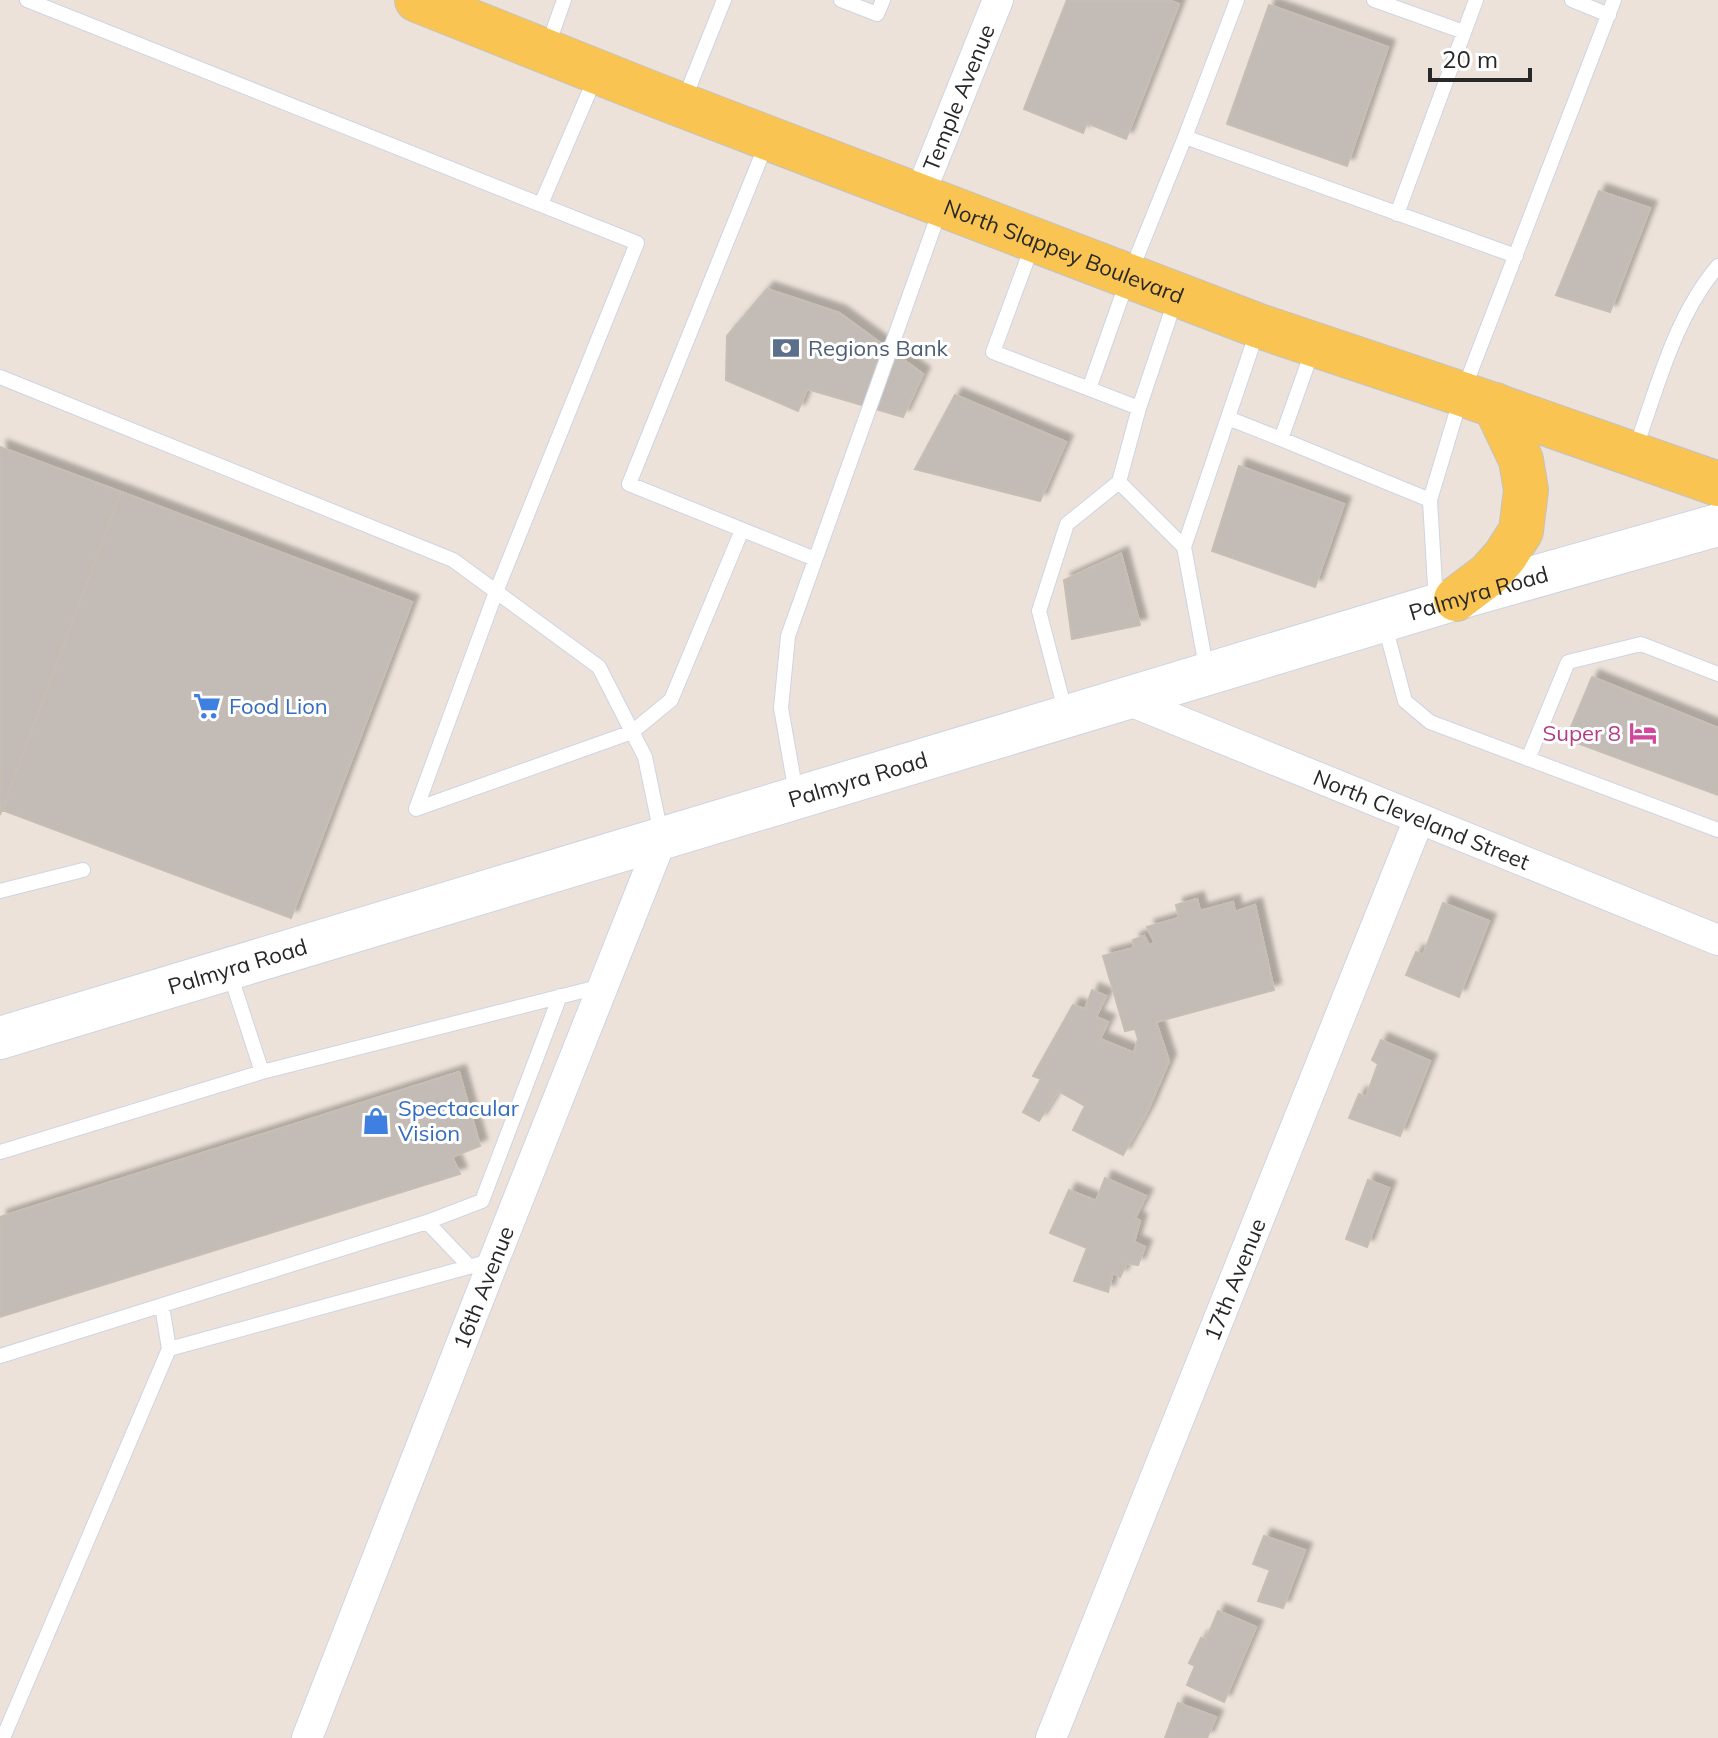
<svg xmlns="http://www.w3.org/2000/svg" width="1718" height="1738" font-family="Mulish,sans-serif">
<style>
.building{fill:#c3bcb6;stroke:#c7beb3;stroke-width:2;filter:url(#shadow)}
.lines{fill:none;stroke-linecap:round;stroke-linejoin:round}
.service-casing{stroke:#ced4e3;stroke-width:16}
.minor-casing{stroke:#ced4e3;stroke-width:32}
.secondary-casing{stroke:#ced4e3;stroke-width:44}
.primary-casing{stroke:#c3c3c3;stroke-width:46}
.service{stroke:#fff;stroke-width:14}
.minor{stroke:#fff;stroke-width:30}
.secondary{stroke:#fff;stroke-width:42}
.primary{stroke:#f9c451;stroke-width:44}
.labels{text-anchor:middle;stroke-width:6;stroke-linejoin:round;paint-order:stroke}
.street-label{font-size:22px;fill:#282828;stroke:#fff}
.service-label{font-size:22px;fill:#4e5e75;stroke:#fff;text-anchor:start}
.shop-label{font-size:22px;fill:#366cbe;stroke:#fff;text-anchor:start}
.hotel-label{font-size:22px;fill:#b23c85;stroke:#fff;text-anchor:end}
</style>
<defs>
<filter id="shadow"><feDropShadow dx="7" dy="-7" stdDeviation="2" flood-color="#0004"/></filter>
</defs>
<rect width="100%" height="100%" fill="#ece2d9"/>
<path class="building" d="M1067,0H1168L1179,4L1126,139L1087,123L1083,133L1024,109Z
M1269,5L1388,47L1347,166L1227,124Z
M1599,191L1650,208L1610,312L1556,295Z
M767,289L839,313L923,374L903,417L807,389L798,411L726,380L727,336Z
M955,395L1066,442L1040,501L915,469Z
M0,447L121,492L0,815Z
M1239,466L1344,504L1315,587L1212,551Z
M121,492L412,602L291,918L2,810Z
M1121,554L1140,625L1072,639L1064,580Z
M1592,677L1718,728V795L1566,739Z
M1197,899L1200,911L1233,902L1235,912L1255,905L1274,990L1156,1022L1169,1061L1148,1110L1123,1155L1073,1130L1085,1106L1058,1091L1039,1121L1023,1112L1041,1079L1033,1076L1073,1005L1085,1009L1092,990L1106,996L1096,1017L1108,1022L1100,1039L1134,1053L1138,1039L1135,1029L1125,1031L1103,956L1134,948L1133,940L1144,936L1149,945L1155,943L1147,927L1179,918L1176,905Z
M1443,903L1489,921L1459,997L1406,975L1416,952L1423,955Z
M1443,903L1489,921L1459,997L1406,975L1416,952L1423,955Z
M1381,1040L1430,1061L1400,1136L1349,1118L1359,1094L1366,1097L1378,1064L1372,1060Z
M459,1072L480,1146L452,1157L460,1174L0,1317V1217Z
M1105,1178L1146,1196L1135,1218L1140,1221L1134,1242L1145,1247L1138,1265L1127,1263L1120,1277L1113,1272L1108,1292L1074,1281L1087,1248L1050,1233L1069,1190L1096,1201Z
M1368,1180L1389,1188L1367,1247L1346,1239Z
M1264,1536L1305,1550L1283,1608L1258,1601L1270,1570L1253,1564Z
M1218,1611L1256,1627L1224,1702L1187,1685L1195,1666L1189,1663L1201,1638L1206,1640Z
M1178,1703L1216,1717L1207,1738H1165Z"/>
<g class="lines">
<g class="service-casing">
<path id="service" d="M27,0L637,243L496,592L416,809L632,732L671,700L742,530
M841,0L877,14L883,0
M1237,0L1185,137L1516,256
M1374,0L1464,32
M1572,0L1609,15
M547,48L564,0
M684,100L724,0
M767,142L629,484L815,559
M541,204L596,76
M1397,214L1476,0
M1033,244L993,352L1139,408L1176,298
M1313,349L1281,439L1430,500L1436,603
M0,377L453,560L599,667L645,757L661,834
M1089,389L1129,276L1185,137
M1139,408L1119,482L1184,547L1207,672
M1228,418L1281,439
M1635,450C1657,388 1675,316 1718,266
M1430,500L1462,394L1614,0
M1184,547L1257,332
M1385,626L1405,701L1430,722L1718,830
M1066,714L1039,611L1067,524L1119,482
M1528,759L1568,662L1641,644L1718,674
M796,793L781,708L788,636L940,210
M0,891L83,870
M262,1072L602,986
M0,1152L262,1072L230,974
M427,1222L469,1266
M162,1306L169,1349
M0,1356L427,1222L482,1201L560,996
M3,1738L169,1349L494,1260"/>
</g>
<g class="minor-casing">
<g id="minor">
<path id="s1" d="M919,196L998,0"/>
<path id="s2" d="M1125,699L1718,940"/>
<path id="s3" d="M307,1738L494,1260L662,838"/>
<path id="s4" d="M1051,1738L1419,819"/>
</g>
</g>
<g class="secondary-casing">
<g id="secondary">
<path id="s5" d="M0,1038L1456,599L1718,525"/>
</g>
</g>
<g class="primary-casing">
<g id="primary">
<path id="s6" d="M417,0L658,96L1259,326L1462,394L1718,484"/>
<path d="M1456,599L1489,574L1505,556L1521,531L1526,490L1521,460L1495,405"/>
</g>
</g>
<use href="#service" class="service"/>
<use href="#minor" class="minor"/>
<use href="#secondary" class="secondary"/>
<use href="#primary" class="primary"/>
</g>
<defs>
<g id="bank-bare" transform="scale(2.16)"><path d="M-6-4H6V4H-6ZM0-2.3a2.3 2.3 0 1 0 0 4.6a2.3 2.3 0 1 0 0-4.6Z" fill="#5c6f8a" stroke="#fff" stroke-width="2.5" paint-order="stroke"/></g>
<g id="supermarket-bare" transform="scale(2.16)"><path d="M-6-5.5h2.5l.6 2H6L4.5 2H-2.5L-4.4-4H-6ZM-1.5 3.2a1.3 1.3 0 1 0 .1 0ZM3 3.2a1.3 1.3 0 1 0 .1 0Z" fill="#3f7fe0" stroke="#fff" stroke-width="2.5" paint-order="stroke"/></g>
<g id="hotel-bare" transform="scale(2.16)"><path d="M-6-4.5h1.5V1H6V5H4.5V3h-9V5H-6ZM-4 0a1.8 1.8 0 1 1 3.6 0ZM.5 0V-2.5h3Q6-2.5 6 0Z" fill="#d1479c" stroke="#fff" stroke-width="2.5" paint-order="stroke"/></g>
<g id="shop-bare" transform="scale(2.16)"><path d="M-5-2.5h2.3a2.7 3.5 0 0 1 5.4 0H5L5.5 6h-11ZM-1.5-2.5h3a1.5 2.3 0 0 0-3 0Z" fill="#3f7fe0" stroke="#fff" stroke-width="2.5" paint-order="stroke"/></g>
</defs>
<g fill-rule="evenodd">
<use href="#bank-bare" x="786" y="348"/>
<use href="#supermarket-bare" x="207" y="706"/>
<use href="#hotel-bare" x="1643" y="733"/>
<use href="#shop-bare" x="376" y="1121"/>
</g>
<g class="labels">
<g class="street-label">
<text dy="8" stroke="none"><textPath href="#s1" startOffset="106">Temple Avenue</textPath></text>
<text dy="8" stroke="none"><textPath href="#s6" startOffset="694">North Slappey Boulevard</textPath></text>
<text dy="8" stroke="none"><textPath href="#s5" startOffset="1544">Palmyra Road</textPath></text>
<text dy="8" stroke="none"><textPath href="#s5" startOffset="896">Palmyra Road</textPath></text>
<text dy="8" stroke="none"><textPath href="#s2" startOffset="320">North Cleveland Street</textPath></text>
<text dy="8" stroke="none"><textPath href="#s5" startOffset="248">Palmyra Road</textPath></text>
<text dy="8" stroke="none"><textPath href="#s4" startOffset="494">17th Avenue</textPath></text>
<text dy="8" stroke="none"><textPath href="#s3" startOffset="484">16th Avenue</textPath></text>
</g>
<g class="service-label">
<text x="808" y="356">Regions Bank</text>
</g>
<g class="shop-label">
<text x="229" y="714">Food Lion</text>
<text x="398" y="1116">Spectacular<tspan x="398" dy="25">Vision</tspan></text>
</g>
<g class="hotel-label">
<text x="1621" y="741">Super 8</text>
</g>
</g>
<path d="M1430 68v12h100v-12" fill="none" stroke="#282828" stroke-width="4"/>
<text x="1442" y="68" font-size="24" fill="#282828" stroke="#ffffff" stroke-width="6" paint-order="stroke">20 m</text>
</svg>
